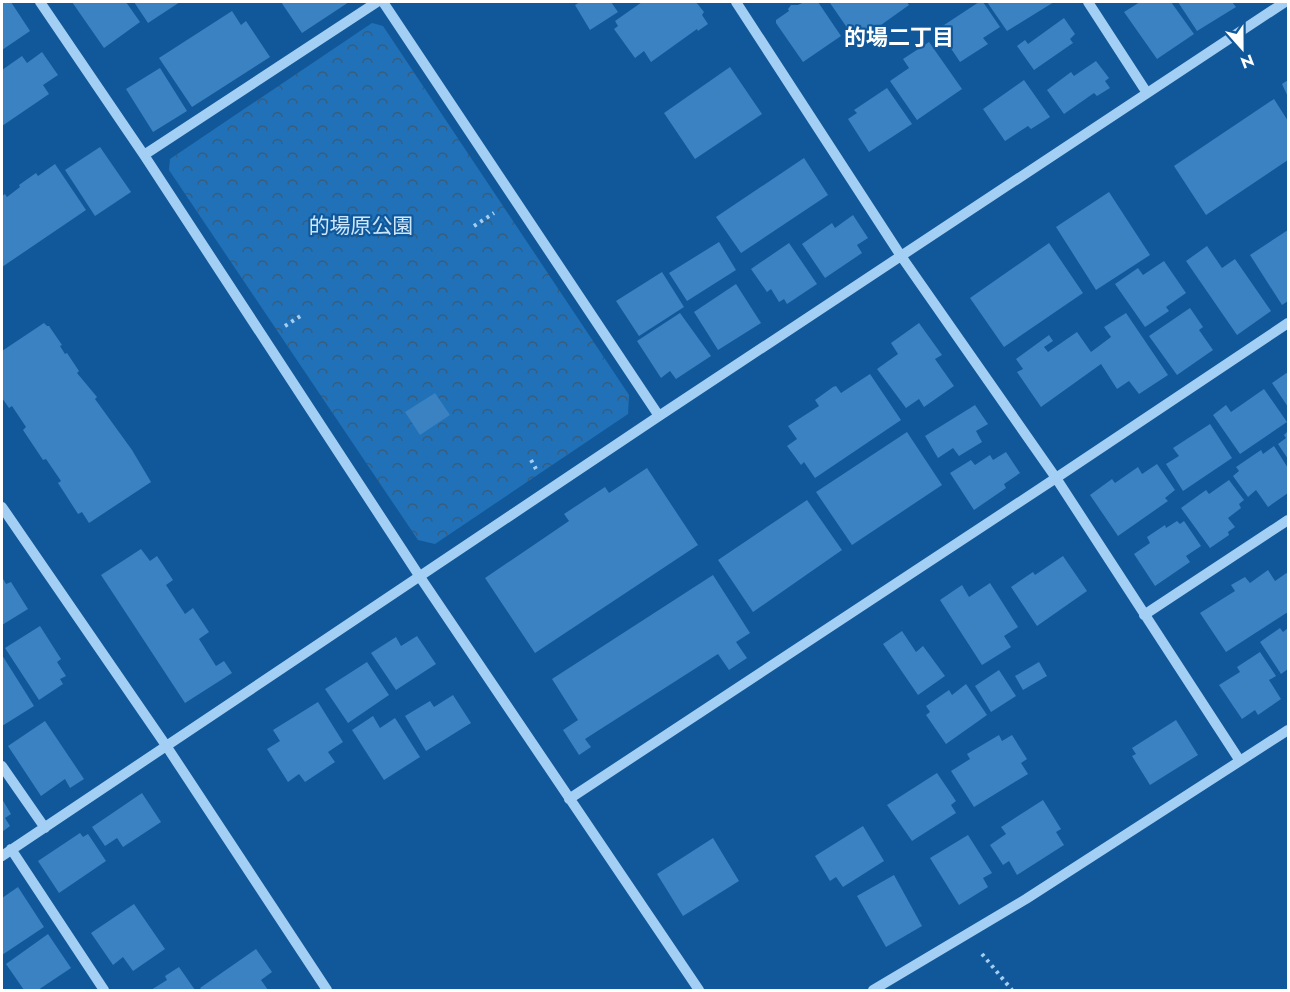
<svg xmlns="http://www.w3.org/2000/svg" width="1290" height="992" font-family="Jost,'Noto Sans JP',sans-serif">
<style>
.park{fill:url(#park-crowns)}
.building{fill:#3a82c1}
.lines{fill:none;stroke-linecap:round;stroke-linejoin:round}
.path{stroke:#a4cff4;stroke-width:4;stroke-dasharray:3 4.5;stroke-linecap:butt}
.minor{stroke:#a4cff4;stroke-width:10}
.labels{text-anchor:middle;stroke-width:4.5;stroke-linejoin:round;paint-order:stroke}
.park-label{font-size:21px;fill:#cce7fe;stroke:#11589a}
.neighbourhood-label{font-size:22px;font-weight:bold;fill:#fff;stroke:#11589a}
</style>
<defs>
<pattern id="park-crowns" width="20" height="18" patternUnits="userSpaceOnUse" patternTransform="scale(1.5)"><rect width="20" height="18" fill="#2071b7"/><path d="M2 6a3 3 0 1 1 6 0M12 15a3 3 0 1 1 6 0" fill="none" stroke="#385d7c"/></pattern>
</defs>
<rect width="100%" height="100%" fill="#11589a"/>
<path class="park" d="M372,23L383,26L629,395L628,414L435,544L418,540L169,170L170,159Z"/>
<path class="building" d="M2,2H11L30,31L2,50Z
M72,2H126L140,22L104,48Z
M134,2H180L148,23Z
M281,2H349L302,33Z
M580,2H611L618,12L590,30L575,5Z
M642,2H696L704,12L702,15L708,24L698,31L697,29L651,62L644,51L635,58L614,29L618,26L615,21Z
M804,2H818L841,36L803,62L776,23V20L789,11L788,9L791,5H798Z
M831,2H907L909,5L860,40L852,27L848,29L830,3Z
M979,2H983L1000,27L983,38L988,44L960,62L938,29Z
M987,2H1054L1007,31Z
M1140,2H1171L1194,34L1157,59L1124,12Z
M1178,2H1232L1236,7L1197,31Z
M232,11L241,25L246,21L270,57L192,107L159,58Z
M1064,18L1075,34L1070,39L1073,43L1034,70L1017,46L1025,40L1028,44Z
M929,42L962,89L917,120L890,81L909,68L903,59Z
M42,52L58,75L43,85L49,94L2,126V70L22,56L27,63Z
M1096,61L1109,78L1105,81L1110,88L1097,96L1094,93L1064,114L1047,90L1071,72L1074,76Z
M730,67L762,114L695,159L664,113Z
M160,68L187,111L153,132L126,89Z
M1024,80L1050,117L1031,129L1028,126L1005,141L983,109Z
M1288,80V97L1282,84Z
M887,88L912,124L869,152L848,119L857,113L854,110Z
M1274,99L1288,121V160L1206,215L1174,166Z
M100,147L131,192L95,216L65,170Z
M804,158L828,195L741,253L716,217Z
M55,164L86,210L2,267V196L5,194L7,197L20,187L19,185L36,173L38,176Z
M1109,192L1150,255L1096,290L1056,227Z
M853,215L868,238L857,245L862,253L825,278L802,244L832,223L835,228Z
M1288,230V301L1282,305L1250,255Z
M719,242L736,270L687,301L669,273Z
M789,243L817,284L787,304L784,299L779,302L771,289L767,292L751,269Z
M1049,243L1083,293L1004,347L970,298Z
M1207,246L1222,268L1235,259L1271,311L1237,335L1186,261Z
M1164,261L1186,293L1166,307L1169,311L1145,327L1115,284L1138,268L1143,275Z
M662,272L684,307L639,336L616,301Z
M736,284L761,323L718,350L694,312Z
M1190,308L1203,327L1199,330L1213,350L1177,375L1149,336Z
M680,313L711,356L676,379L670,371L661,378L637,341Z
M1126,313L1168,375L1139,394L1129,381L1117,389L1101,364L1041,407L1017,372L1023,369L1016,359L1049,335L1053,341L1044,347L1048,352L1077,332L1091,352L1111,337L1104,327Z
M44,323L47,326H49L62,345L60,346L65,354L67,353L79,371L77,373L97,397L95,399L132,450L151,482L89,523L82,512L78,514L58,483L61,481L46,459L43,460L23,430L26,427L12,406L9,408L2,398V351Z
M919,323L942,355L935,359L954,386L924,407L919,399L906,408L877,369L898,354L891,343Z
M1288,372V407L1272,383Z
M870,374L901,420L815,478L804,462L801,465L787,446L797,439L788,426L819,406L815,400L833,387L836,386L841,393Z
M1264,389L1287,422L1240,454L1213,415L1226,405L1231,412Z
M435,393L450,415L420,435L405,412Z
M975,405L988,424L976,431L982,442L959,456L953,448L938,458L925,436Z
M1210,424L1232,458L1183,491L1166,464L1179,456L1173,448Z
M1288,431V459L1278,444L1286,438L1284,435Z
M907,432L942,485L852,545L816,492Z
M1274,446L1288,468V493L1268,507L1256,490L1248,497L1233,476L1239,471L1236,467L1261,450L1263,454Z
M1006,452L1020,473L1004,484L1006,488L974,510L950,473L971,460L975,465L990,455L993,460Z
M1157,464L1175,490L1165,498L1168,501L1118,536L1090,495L1112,479L1115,483L1138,467L1142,474Z
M647,468L698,545L535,653L485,578L569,521L564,514L605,487L609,493Z
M1229,480L1244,500L1239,504L1241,508L1228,518L1235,527L1228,532L1229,535L1210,548L1181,508L1206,490L1209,494Z
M807,500L842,550L753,612L718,560Z
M1177,521L1180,524L1184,521L1201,546L1186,556L1190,562L1155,586L1134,554L1150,543L1147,537L1165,525L1166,528Z
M141,549L150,561L157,556L173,580L166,585L185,614L193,608L209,632L199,639L216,666L224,661L232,673L185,703L101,575Z
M1063,556L1087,591L1037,626L1011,587L1033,572L1035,575Z
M1268,570L1275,581L1288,572V612L1226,652L1200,613L1235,591L1231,585L1245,577L1250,583Z
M713,575L750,633L736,642L747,658L729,670L718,654L585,739L591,747L579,755L563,730L578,720L552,679Z
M2,577L6,584L11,582L28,609L2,625Z
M990,583L1018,627L1004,636L1011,647L982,665L940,600L962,585L969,597Z
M40,626L61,659L57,662L66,676L60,679L63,684L39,700L5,648Z
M1280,628L1283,632L1288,628V669L1281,674L1260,642Z
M902,631L916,652L923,646L945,676L918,695L883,644Z
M417,636L436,664L396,690L371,653L396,637L401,646Z
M1260,652L1276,676L1269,680L1281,699L1258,715L1255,710L1242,719L1219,685L1240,672L1237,667Z
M2,655L34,706L2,726Z
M367,662L389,695L348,723L325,689Z
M1039,662L1047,676L1023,690L1015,676Z
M999,670L1016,696L991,712L975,686Z
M966,684L987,715L946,744L926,715L930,712L926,706L949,690L952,695Z
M453,695L471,723L426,751L405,716L430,701L434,707Z
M318,702L343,742L328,752L335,762L305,782L299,774L288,782L267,749L280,741L273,730Z
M373,716L380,728L395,718L420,757L384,780L352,730Z
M1176,720L1198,755L1150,785L1132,756L1136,754L1132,748Z
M45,721L84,779L70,788L65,779L41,796L8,746Z
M999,735L1002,741L1012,735L1027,759L1021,763L1028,774L974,807L951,771L970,759L967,754Z
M937,773L956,801L951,805L956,813L912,841L887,805Z
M142,793L161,822L123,847L117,838L105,846L92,827Z
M2,799L11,814L5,818L10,826L2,832Z
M1043,800L1061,829L1056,832L1064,845L1017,875L1009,861L1003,865L990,845L1006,834L1001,827Z
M863,826L884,861L843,887L836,877L830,881L815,856Z
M80,833L83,837L88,834L106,861L59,893L38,861Z
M968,835L992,873L983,878L988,887L959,905L930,858Z
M713,838L739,881L683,916L657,874Z
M894,875L922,926L886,947L857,896Z
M18,887L44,927L2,955V898Z
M134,904L165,949L133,971L123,957L113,965L91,933Z
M48,934L71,968L38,990H24L6,964Z
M256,949L272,972L261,980L268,990H202L200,988Z
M179,967L195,990H151L167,980L165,976Z"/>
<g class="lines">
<path class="path" d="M474,226L494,213
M285,326L302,315
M531,460L536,469
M982,954L1012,990"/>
<path class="minor" d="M40,2L144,155L420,577L699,990
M383,2L659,416
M736,2L901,256L1056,478L1240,761
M1088,2L1147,93
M144,155L377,2
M2,507L167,747L327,990
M1144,615L1288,520
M2,766L45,828
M569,799L1056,478L1288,323
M11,849L104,990
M2,856L659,416L1285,2
M873,990L1026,899L1288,730"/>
</g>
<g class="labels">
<g class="park-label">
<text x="361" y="233">的場原公園</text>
</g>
<g class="neighbourhood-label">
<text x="899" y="45">的場二丁目</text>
</g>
</g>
<rect width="1290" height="992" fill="none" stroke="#ffffff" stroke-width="6"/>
<g transform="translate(1242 48) rotate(159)" stroke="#11589a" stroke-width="4.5" paint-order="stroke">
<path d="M0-4.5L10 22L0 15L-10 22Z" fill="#ffffff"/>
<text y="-9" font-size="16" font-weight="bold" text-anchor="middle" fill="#ffffff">N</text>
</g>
</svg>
